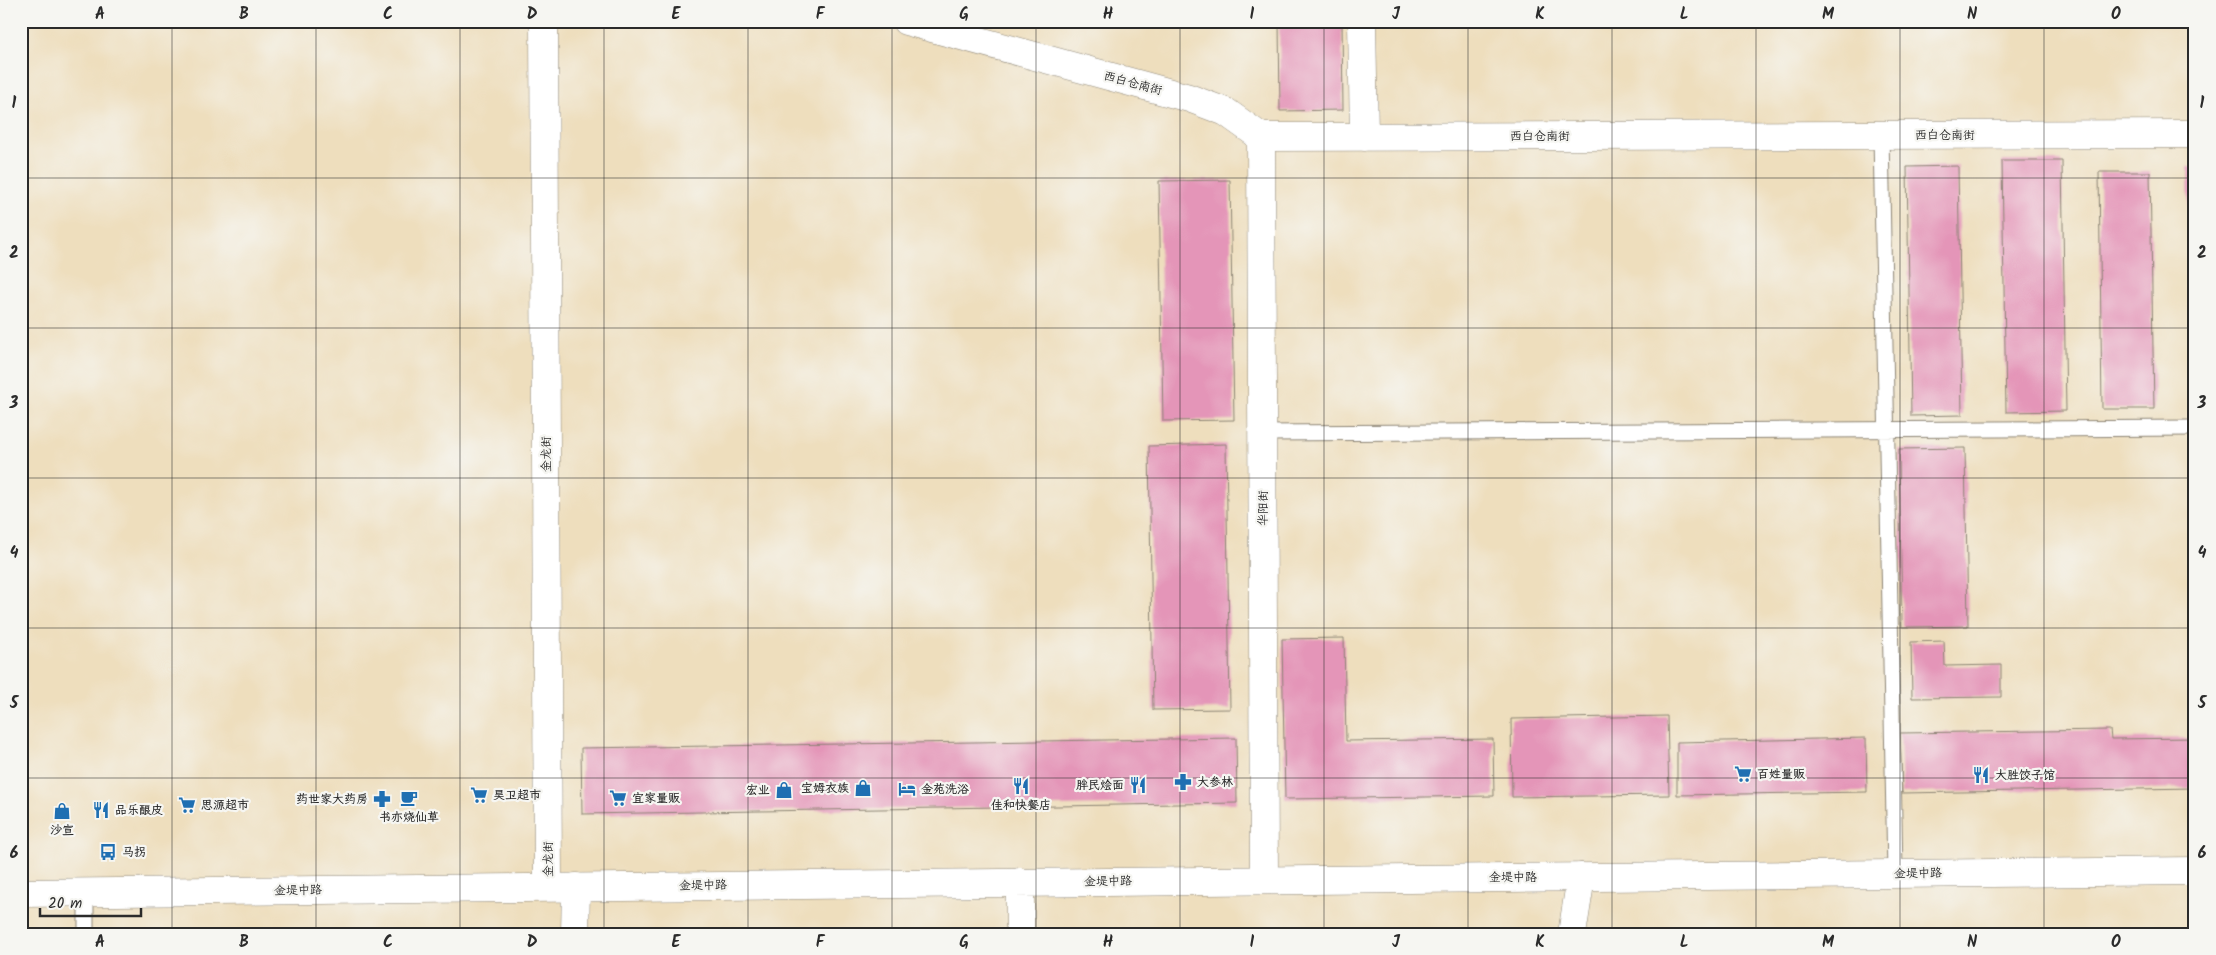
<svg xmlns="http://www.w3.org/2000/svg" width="2216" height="955" font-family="Kalam,'LXGW WenKai TC',sans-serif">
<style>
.building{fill:#e495b8}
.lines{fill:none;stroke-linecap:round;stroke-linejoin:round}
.service-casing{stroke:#8c8474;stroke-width:17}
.minor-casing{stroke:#8c8474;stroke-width:29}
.tertiary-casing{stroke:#8c8474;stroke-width:29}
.service{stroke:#fff;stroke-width:15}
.minor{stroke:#fff;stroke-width:28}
.tertiary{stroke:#fff;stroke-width:28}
.grid{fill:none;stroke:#2b2b2b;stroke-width:1;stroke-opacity:0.55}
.labels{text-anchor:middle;stroke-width:4.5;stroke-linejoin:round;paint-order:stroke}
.street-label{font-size:12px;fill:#2b2b2b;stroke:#f6f6f2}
.poi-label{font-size:12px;font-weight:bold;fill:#2b2b2b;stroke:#f6f6f2;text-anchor:start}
.neatline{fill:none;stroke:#2b2b2b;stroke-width:2}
.grid-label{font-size:16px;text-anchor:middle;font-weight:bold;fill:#2b2b2b}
</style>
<rect width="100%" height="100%" fill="#f6f6f2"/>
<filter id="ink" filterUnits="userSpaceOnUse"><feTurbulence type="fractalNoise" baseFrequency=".02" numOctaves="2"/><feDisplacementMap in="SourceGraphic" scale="10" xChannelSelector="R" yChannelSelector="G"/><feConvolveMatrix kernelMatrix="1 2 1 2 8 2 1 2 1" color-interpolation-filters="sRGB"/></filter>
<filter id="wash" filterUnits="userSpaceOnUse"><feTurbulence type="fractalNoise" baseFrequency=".0096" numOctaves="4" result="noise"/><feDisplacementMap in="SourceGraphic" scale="20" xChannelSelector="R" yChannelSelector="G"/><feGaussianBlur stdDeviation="1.12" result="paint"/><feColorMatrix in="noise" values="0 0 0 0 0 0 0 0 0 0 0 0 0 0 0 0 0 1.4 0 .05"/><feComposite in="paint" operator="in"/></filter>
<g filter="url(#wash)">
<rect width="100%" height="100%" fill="#eedebd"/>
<g id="blocks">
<path class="building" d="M1279,21H1342L1343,110L1280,111Z
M2002,161H2062L2066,411L2006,412Z
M1958,166L1962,415L1911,416L1907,167Z
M2188,167H2195V414H2192Z
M2099,172H2150L2154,409H2102Z
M1230,180L1234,420L1163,421L1159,181Z
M1226,444L1230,709L1153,710L1149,446Z
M1965,448L1968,626L1902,627L1899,449Z
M1344,638L1346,741L1493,739L1494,796L1285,799L1282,639Z
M1944,641L1945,666L2001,665V697L1912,698L1911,642Z
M1667,716L1669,795L1512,797L1511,719Z
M2110,730L2111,739L2195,738V788L1902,793L1900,733Z
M1236,738L1237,803L582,814L581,748Z
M1866,738L1867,792L1677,795V742Z"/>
</g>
</g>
<g filter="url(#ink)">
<use href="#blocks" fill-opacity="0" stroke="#8c8474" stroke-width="1"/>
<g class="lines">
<g class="service-casing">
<path id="service" d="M1881,135L1895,873
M1262,433L2195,428
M86,892V934"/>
</g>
<g class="minor-casing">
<path id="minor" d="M544,21L548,887
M906,21L1189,98L1226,112L1261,137L2195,134
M1362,21L1364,137
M1261,137L1264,879
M575,934L576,887
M1572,934L1581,877"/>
</g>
<g class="tertiary-casing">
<path id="tertiary" d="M1020,882V934
M21,893L2195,871"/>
</g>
<use href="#service" class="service"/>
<use href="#minor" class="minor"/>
<use href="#tertiary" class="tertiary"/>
</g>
</g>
<path class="grid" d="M172,21V934M316,21V934M460,21V934M604,21V934M748,21V934M892,21V934M1036,21V934M1180,21V934M1324,21V934M1468,21V934M1612,21V934M1756,21V934M1900,21V934M2044,21V934M21,178H2195M21,328H2195M21,478H2195M21,628H2195M21,778H2195"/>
<defs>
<g id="supermarket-bare" transform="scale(1.35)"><path d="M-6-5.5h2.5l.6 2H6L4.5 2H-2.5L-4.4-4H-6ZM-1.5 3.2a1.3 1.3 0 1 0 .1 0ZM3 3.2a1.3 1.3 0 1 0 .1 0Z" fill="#1f6fb2" stroke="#f6f6f2" stroke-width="2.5" paint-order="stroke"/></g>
<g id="restaurant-bare" transform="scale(1.35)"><path d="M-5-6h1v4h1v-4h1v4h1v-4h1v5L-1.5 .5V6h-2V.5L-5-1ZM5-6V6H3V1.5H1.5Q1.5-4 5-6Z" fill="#1f6fb2" stroke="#f6f6f2" stroke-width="2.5" paint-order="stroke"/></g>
<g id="pharmacy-bare" transform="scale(1.35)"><path d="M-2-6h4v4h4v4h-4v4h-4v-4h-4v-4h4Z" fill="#1f6fb2" stroke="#f6f6f2" stroke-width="2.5" paint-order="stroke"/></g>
<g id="shop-bare" transform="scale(1.35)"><path d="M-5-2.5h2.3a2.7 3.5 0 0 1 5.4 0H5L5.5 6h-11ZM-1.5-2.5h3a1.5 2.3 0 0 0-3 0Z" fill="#1f6fb2" stroke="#f6f6f2" stroke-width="2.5" paint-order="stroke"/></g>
<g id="hotel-bare" transform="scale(1.35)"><path d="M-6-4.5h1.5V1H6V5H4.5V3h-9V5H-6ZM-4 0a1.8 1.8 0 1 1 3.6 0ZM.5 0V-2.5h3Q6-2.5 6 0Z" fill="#1f6fb2" stroke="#f6f6f2" stroke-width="2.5" paint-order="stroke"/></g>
<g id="cafe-bare" transform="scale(1.35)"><path d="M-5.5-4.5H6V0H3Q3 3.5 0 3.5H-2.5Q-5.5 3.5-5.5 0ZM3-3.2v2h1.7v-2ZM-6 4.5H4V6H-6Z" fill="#1f6fb2" stroke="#f6f6f2" stroke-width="2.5" paint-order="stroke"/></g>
<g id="bus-bare" transform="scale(1.35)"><path d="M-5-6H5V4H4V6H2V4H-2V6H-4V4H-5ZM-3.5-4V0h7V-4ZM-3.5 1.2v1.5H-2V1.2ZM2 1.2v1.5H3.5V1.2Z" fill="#1f6fb2" stroke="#f6f6f2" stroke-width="2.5" paint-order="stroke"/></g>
</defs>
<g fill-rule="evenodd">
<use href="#supermarket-bare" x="1743" y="774"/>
<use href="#restaurant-bare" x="1981" y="775"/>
<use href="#pharmacy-bare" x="1183" y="782"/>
<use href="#restaurant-bare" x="1138" y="785"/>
<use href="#restaurant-bare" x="1021" y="786"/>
<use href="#shop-bare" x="863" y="788"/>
<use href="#hotel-bare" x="907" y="789"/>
<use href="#shop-bare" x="784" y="790"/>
<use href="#supermarket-bare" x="479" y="795"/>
<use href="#cafe-bare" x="409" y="798"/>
<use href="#supermarket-bare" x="618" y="798"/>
<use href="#pharmacy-bare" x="382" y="799"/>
<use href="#supermarket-bare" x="187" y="805"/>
<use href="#restaurant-bare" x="101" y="810"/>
<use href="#shop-bare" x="62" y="811"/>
<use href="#bus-bare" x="108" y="852"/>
</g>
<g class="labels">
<g class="street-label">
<text transform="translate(1133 83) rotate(15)" y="4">西白仓南街</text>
<text x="1945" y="139">西白仓南街</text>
<text x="1540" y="140">西白仓南街</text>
<text transform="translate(546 454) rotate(-90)" y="4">金龙街</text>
<text transform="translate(1263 508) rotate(-90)" y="4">华阳街</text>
<text transform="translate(548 859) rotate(-90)" y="4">金龙街</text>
<text transform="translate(1918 873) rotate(-1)" y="4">金堤中路</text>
<text x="1513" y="881">金堤中路</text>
<text transform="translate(1108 881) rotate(-1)" y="4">金堤中路</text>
<text transform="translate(703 885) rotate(-1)" y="4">金堤中路</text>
<text transform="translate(298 890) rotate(-1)" y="4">金堤中路</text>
</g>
<g class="poi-label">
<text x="1757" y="778">百姓量贩</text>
<text x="1995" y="779">大胜饺子馆</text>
<text x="1197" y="786">大参林</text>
<text x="1124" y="789" text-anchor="end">胖民烩面</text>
<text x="849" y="792" text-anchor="end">宝姆衣族</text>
<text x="921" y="793">金苑洗浴</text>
<text x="770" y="794" text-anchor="end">宏业</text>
<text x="493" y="799">昊卫超市</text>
<text x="632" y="802">宜家量贩</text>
<text x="368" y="803" text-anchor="end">药世家大药房</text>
<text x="201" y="809">思源超市</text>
<text x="1021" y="809" text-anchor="middle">佳和快餐店</text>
<text x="115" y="814">品乐酿皮</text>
<text x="409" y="821" text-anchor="middle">书亦烧仙草</text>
<text x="62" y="834" text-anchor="middle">沙宣</text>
<text x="122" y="856">马拐</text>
</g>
</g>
<rect width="2216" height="955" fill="none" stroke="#f6f6f2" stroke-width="55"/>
<path d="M40 908v8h101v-8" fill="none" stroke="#2b2b2b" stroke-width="2.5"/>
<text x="48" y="908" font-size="15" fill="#2b2b2b" stroke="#f6f6f2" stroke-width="4" paint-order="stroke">20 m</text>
<rect x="28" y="28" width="2160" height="900" class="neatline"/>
<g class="grid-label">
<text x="100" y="19">A</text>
<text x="244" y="19">B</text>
<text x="388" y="19">C</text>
<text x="532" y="19">D</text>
<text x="676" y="19">E</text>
<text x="820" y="19">F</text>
<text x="964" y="19">G</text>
<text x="1108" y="19">H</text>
<text x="1252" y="19">I</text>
<text x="1396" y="19">J</text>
<text x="1540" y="19">K</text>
<text x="1684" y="19">L</text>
<text x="1828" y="19">M</text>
<text x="1972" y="19">N</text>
<text x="2116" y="19">O</text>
<text x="14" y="108">1</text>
<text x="2202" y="108">1</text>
<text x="14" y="258">2</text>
<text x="2202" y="258">2</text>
<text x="14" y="408">3</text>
<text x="2202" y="408">3</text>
<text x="14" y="558">4</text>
<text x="2202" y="558">4</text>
<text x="14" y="708">5</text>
<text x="2202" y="708">5</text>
<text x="14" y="858">6</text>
<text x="2202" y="858">6</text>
<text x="100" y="947">A</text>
<text x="244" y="947">B</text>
<text x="388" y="947">C</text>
<text x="532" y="947">D</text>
<text x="676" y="947">E</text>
<text x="820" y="947">F</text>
<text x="964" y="947">G</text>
<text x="1108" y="947">H</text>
<text x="1252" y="947">I</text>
<text x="1396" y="947">J</text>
<text x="1540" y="947">K</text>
<text x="1684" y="947">L</text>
<text x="1828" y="947">M</text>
<text x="1972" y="947">N</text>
<text x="2116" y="947">O</text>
</g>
</svg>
